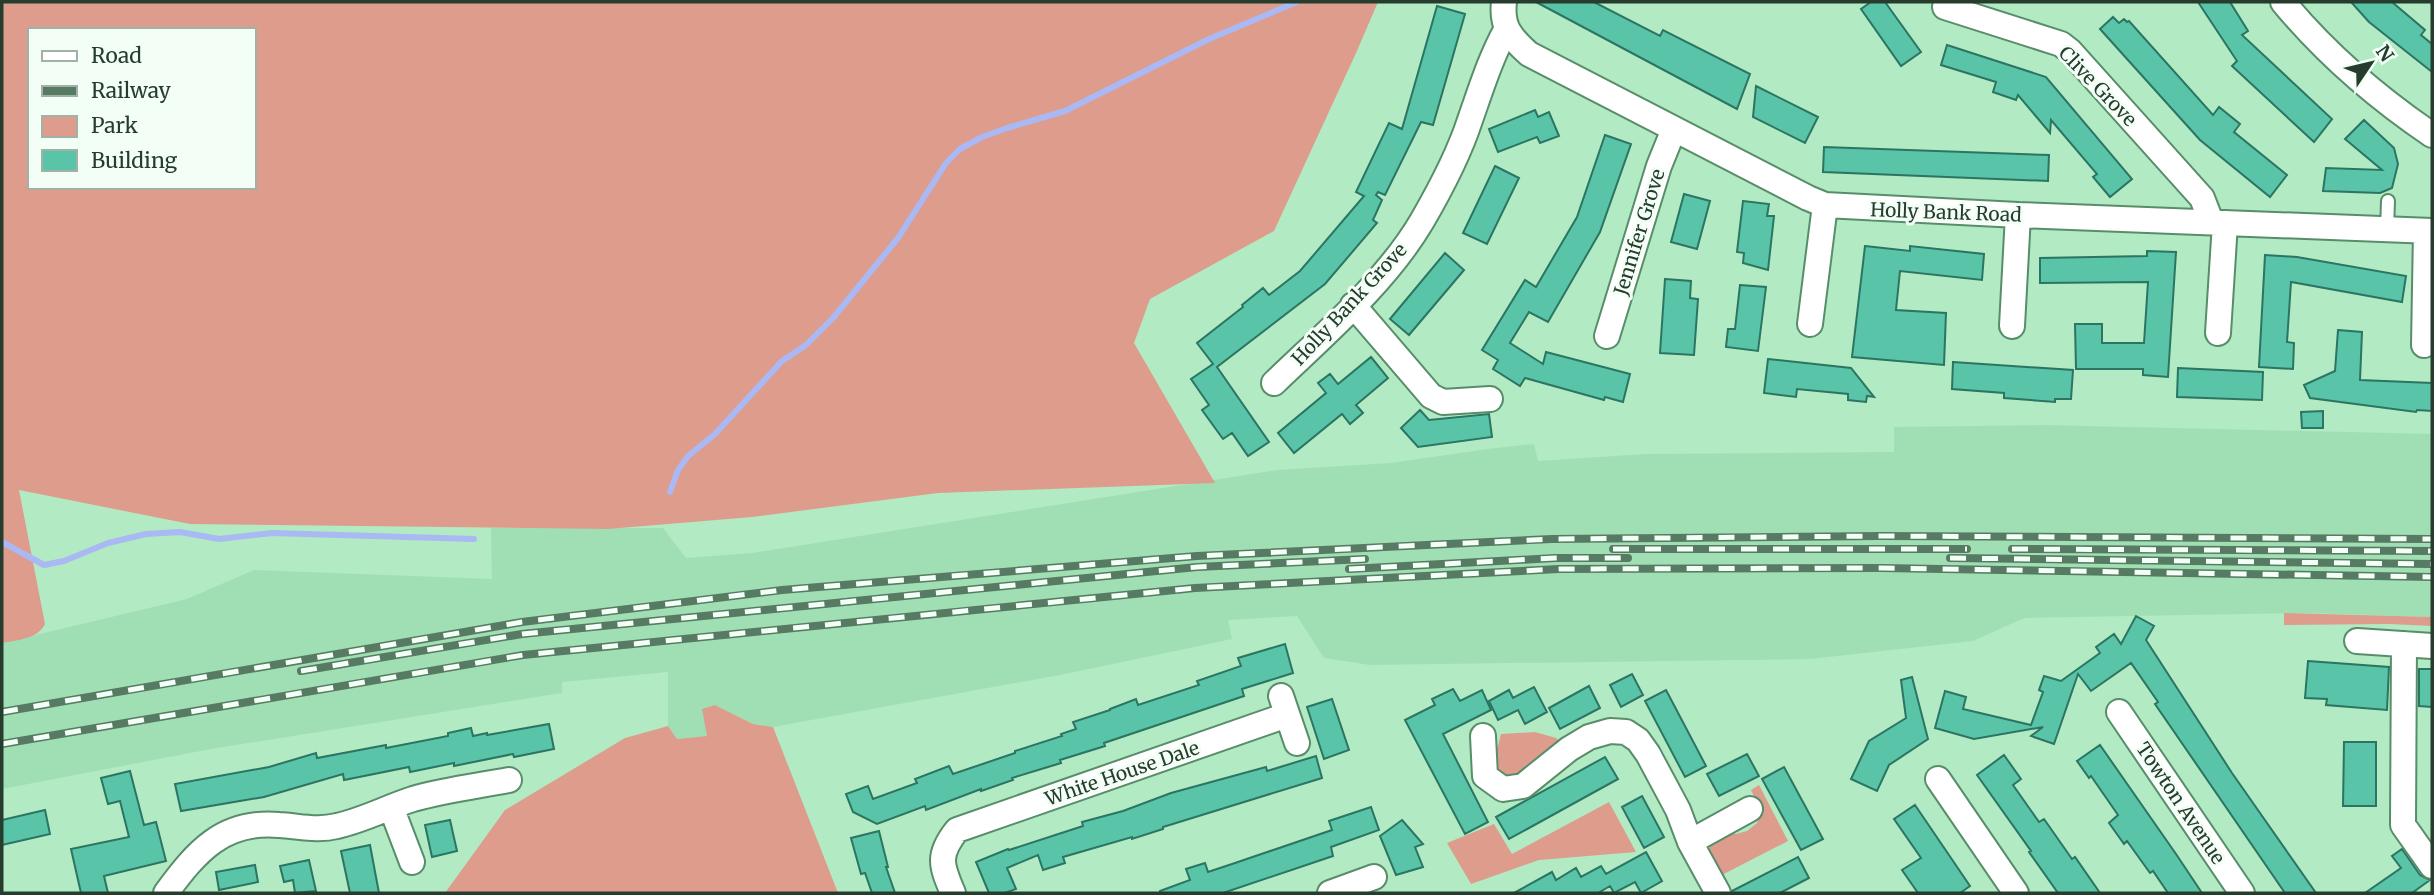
<svg xmlns="http://www.w3.org/2000/svg" width="2434" height="895" font-family="Merriweather,serif">
<style>
.built{fill:#a0dfb4}
.green{fill:#de9c8c;fill-rule:evenodd}
.lines{fill:none;stroke-linecap:round;stroke-linejoin:round}
.stream{stroke:#aab8f3;stroke-width:6}
.building{fill:#59c4a8;stroke:#2b7562;stroke-width:2}
.lane-casing{stroke:#588d69;stroke-width:16}
.street-casing{stroke:#588d69;stroke-width:28}
.lane{stroke:#fff;stroke-width:12}
.street{stroke:#fff;stroke-width:24}
.rail-casing{stroke:#577a62;stroke-width:8}
.rail{stroke:#f3fef6;stroke-width:5;stroke-dasharray:16;stroke-linecap:butt}
.labels{text-anchor:middle;stroke-width:6;stroke-linejoin:round;paint-order:stroke}
.street-label{font-size:19px;fill:#263d2d;stroke:#f3fef6}
</style>
<rect width="100%" height="100%" fill="#b2eac3"/>
<path class="built" d="M2044,425L2432,434V617L2309,613L2024,618L1973,641L1810,659L1370,665L1324,658L1297,616L1228,620L1232,639L1065,674L773,727L753,724L715,705L707,736L677,739L668,726V672L562,682V693L211,749L2,789V643L187,599L254,570L492,579L491,528H663L686,558L752,553L1277,470L1391,463L1488,449L1534,444L1538,461L1646,454L1894,452V427Z"/>
<path class="green" d="M2,2H1378L1356,53L1274,231L1150,299L1134,343L1215,483L938,493L752,517L608,529L190,524L19,490L45,624C38,639 17,640 2,643ZM30,30H254V187H30Z
M2284,613L2432,617V626L2389,624L2284,625Z
M715,705L753,724L773,727L838,893H445L505,810L625,738L668,726L677,739L707,736L702,709Z
M1535,732L1556,738L1563,744L1518,780L1498,777L1491,755L1498,746L1501,734Z
M1759,785L1788,841L1718,877C1711,863 1706,851 1712,836L1725,831L1736,834L1747,831L1757,823L1761,811L1751,790Z
M1609,802L1636,852L1539,860L1471,884L1447,843L1494,824L1512,854Z"/>
<g class="lines">
<path class="stream" d="M670,492L678,470L688,456L715,434L782,361L806,345L833,318L898,238L946,163L960,149L982,137L1007,128L1065,111L1209,39L1297,2
M2,542L44,565L64,561L108,543L146,534L180,532L219,539L272,533L474,539"/>
</g>
<path class="building" d="M1536,2H1594L1660,36L1663,30L1750,74L1737,109Z
M1871,2H1885L1921,52L1901,66L1861,9Z
M2198,2H2230L2248,31L2242,35L2332,119L2314,142L2232,66L2237,61Z
M2351,2H2392L2425,30L2421,35L2432,44V72L2369,22Z
M1437,6L1465,14L1433,125L1421,122L1385,195L1378,192L1376,195L1382,200L1373,220L1377,223L1325,284L1217,367L1269,442L1248,456L1232,433L1223,439L1202,410L1209,405L1191,379L1213,364L1197,343L1243,307L1242,305L1263,288L1269,295L1300,271L1364,196L1356,192L1389,123L1402,129Z
M2113,17L2119,23L2124,19L2127,22L2129,21L2213,115L2219,107L2240,124L2234,132L2287,175L2270,197L2200,140L2100,29Z
M1947,45L2046,77L2132,179L2110,197L2093,177L2097,174L2051,120L2050,133L2018,95L2016,100L1993,92L1996,82L1941,65Z
M1756,86L1818,117L1805,143L1753,117Z
M1535,110L1538,117L1549,112L1559,136L1540,143L1537,137L1498,152L1489,129Z
M2364,120L2394,148L2398,164L2392,188L2380,193L2323,191L2326,168L2382,170L2345,139Z
M1605,135L1631,144L1600,232L1548,322L1529,312L1510,343L1543,364L1546,352L1630,374L1623,402L1605,397L1604,400L1525,378L1520,386L1493,369L1498,360L1482,350L1525,280L1536,287L1577,217Z
M1824,147L2049,155L2048,181L1823,172Z
M1495,166L1519,178L1487,244L1463,233Z
M1684,194L1710,201L1697,249L1671,242Z
M1743,201L1769,204L1767,216H1774L1768,270L1743,263L1744,253L1737,252Z
M1865,246L1910,251V246L1984,254L1982,280L1900,271L1896,310L1946,313L1944,365L1852,357Z
M2147,251L2176,252L2168,377L2143,375V369H2076L2075,324H2102V343H2144L2148,282L2040,283V258L2147,256Z
M1445,253L1464,270L1409,335L1390,319Z
M2265,255L2297,257L2406,276L2402,302L2291,282L2287,342L2294,343L2293,369L2259,367Z
M1665,279L1691,281L1690,298L1698,299L1694,355L1660,353Z
M1740,285L1766,287L1758,351L1726,347L1728,329H1735Z
M2338,330L2362,332L2360,380L2432,383V411L2417,410L2416,412L2310,398L2304,385L2335,371Z
M1371,357L1388,378L1356,405L1363,413L1350,424L1342,414L1294,453L1278,433L1326,393L1318,383L1330,374L1338,384Z
M1768,359L1851,368L1874,397L1867,396L1866,402L1848,400V394L1797,389L1796,397L1764,393Z
M1953,362L2073,370L2071,399H2055V402L2004,398V393L1952,389Z
M2178,368L2263,372L2262,400L2177,397Z
M1420,410L1429,420L1489,414L1492,437L1418,447L1401,428Z
M2323,411V428H2302L2301,412Z
M2136,616L2154,626L2146,640L2232,773L2316,893H2285L2155,704L2158,702L2131,663L2091,691L2078,674L2054,744L2031,736L2043,727L1974,739L1935,728L1945,691L1966,697L1963,709L2031,725L2043,692L2039,690L2044,676L2061,681L2100,653L2096,647L2114,634L2121,644Z
M1285,644L1293,673L1242,689L1244,696L1104,743L1105,746L1060,760L1061,763L1012,778L1013,780L981,791V789L926,810L925,806L877,824L853,812L846,794L868,786L873,799L917,783L915,779L949,766L953,774L1015,753V751L1062,736L1061,734L1076,729L1073,722L1110,710V709L1136,699L1138,705L1199,685L1197,681L1241,666L1238,658Z
M2308,661L2389,667L2387,710L2326,705L2327,699L2305,698Z
M2419,669H2432V707L2419,706Z
M1632,674L1643,695L1621,707L1610,685Z
M1912,677L1928,739L1889,765L1877,791L1851,779L1869,741L1906,718L1901,680Z
M1589,686L1600,708L1560,729L1549,708Z
M1534,687L1547,712L1525,724L1518,710L1498,720L1489,701L1509,690L1513,698Z
M1453,689L1460,701L1482,690L1491,710L1443,734L1488,822L1465,834L1405,720L1435,705L1432,699Z
M1666,690L1706,766L1685,777L1645,701Z
M1332,699L1349,750L1324,759L1307,707Z
M549,724L554,749L514,757L513,754L454,766V763L410,772L409,767L344,780L343,774L264,797L181,811L175,784L269,767L316,753L317,758L386,745V748L448,736V733L471,728L473,736L487,733V735Z
M2344,742H2376V806H2343Z
M2100,745L2176,854L2202,893H2168L2153,871L2150,873L2127,841L2124,844L2109,823L2118,815L2091,776L2089,778L2077,761Z
M1747,754L1759,776L1719,796L1707,774Z
M2004,755L2021,779L2013,785L2039,822L2044,819L2072,859L2075,857L2100,893H2058L2029,852L2031,851L1977,775Z
M1316,756L1322,778L1163,827V829L1132,839V837L1063,857L1065,863L1043,870L1038,855L1007,868L1016,889L1005,893H989L976,862L1008,849L1009,850L1083,826L1082,822L1123,811L1171,793L1266,767L1267,771Z
M1605,757L1618,779L1509,839L1496,817Z
M1784,767L1823,839L1801,850L1762,779Z
M130,771L144,825L156,822L166,861L104,876L108,893H81L71,849L129,837L120,801L108,804L101,778Z
M1642,796L1664,837L1644,848L1622,807Z
M1915,805L1970,886L1960,893H1918L1902,870L1921,858L1894,819Z
M1371,807L1379,830L1331,847L1333,856L1223,893H1160V891L1190,880L1186,869L1205,863L1208,872L1235,863L1332,830L1329,821Z
M45,810L50,834L2,845V820Z
M450,820L457,851L432,857L425,825Z
M1402,820L1423,844L1415,847L1423,867L1396,875L1380,836Z
M879,831L888,867H886L895,893H872L865,873L861,874L851,838Z
M370,845L379,893H350L341,851Z
M2402,849L2420,875L2430,880L2412,893H2365L2401,868L2392,856Z
M1646,852L1662,881L1641,893L1635,882L1614,893L1610,886L1598,893H1514L1552,872L1556,880L1576,868L1581,877L1601,866L1606,874Z
M1798,857L1809,878L1780,893H1733L1732,891Z
M309,860L316,891L295,893L293,880L284,882L280,866Z
M255,865L258,882L219,890L216,872Z"/>
<g class="lines">
<g class="lane-casing">
<path id="lane" d="M2387,229L2388,201"/>
</g>
<g class="street-casing">
<path id="street" d="M1504,2C1501,27 1511,38 1529,54L1808,198L1825,205L2018,215L2432,231
M2283,2C2326,54 2376,97 2432,135
M1945,7L2061,44L2070,51L2202,198L2211,221
M1353,305L1431,396L1443,402L1490,399
M1810,324L1825,205
M2012,326L2018,215
M2218,333L2225,223
M1607,336L1659,166L1674,129
M2424,345L2426,231
M1274,383C1325,334 1386,282 1422,221C1440,190 1459,154 1470,120C1481,89 1490,59 1506,30
M2357,641L2432,646
M2404,644L2403,825L2432,866
M1281,696L1297,743
M2119,712L2242,893
M1483,736L1485,776L1503,789L1523,786L1569,749L1589,737L1610,731L1626,732L1638,740L1648,754L1678,810L1690,842L1718,893
M1938,779L2016,893
M391,807L412,862
M1690,842L1750,809
M166,893C196,852 223,820 279,825C299,826 317,831 337,826C364,820 388,807 413,799C444,790 477,786 509,780
M953,893C941,865 937,855 957,830L1287,715
M1330,893L1374,877"/>
</g>
<use href="#lane" class="lane"/>
<use href="#street" class="street"/>
<g class="rail-casing">
<path id="rail" d="M1613,549H1967
M2012,549L2432,551
M1950,558L2432,564
M1349,569L1555,558H1628
M301,671L522,634L1197,567L1365,559
M2,712L522,622L782,590L1197,556L1552,539L1879,536L2432,539
M2,744L523,655L1195,588L1559,569L1881,568L2432,577"/>
</g>
<use href="#rail" class="rail"/>
</g>
<g class="labels">
<g class="street-label">
<text transform="translate(2098 86) rotate(46)" y="7">Clive Grove</text>
<text transform="translate(1946 212) rotate(2)" y="7">Holly Bank Road</text>
<text transform="translate(1639 232) rotate(-73)" y="7">Jennifer Grove</text>
<text transform="translate(1349 304) rotate(-47)" y="7">Holly Bank Grove</text>
<text transform="translate(1122 773) rotate(-19)" y="7">White House Dale</text>
<text transform="translate(2181 803) rotate(56)" y="7">Towton Avenue</text>
</g>
</g>
<rect width="2434" height="895" fill="none" stroke="#263d2d" stroke-width="7"/>
<rect x="28" y="28" width="228" height="161" fill="#f3fef6" stroke="#a1b1a6" stroke-width="2"/>
<rect x="42" y="51" width="35" height="10" fill="#ffffff" stroke="#a1b1a6" stroke-width="2"/>
<text x="91" y="63" font-size="21" fill="#263d2d">Road</text>
<rect x="42" y="86" width="35" height="10" fill="#577a62" stroke="#a1b1a6" stroke-width="2"/>
<text x="91" y="98" font-size="21" fill="#263d2d">Railway</text>
<rect x="42" y="116" width="35" height="21" fill="#de9c8c" stroke="#a1b1a6" stroke-width="2"/>
<text x="91" y="133" font-size="21" fill="#263d2d">Park</text>
<rect x="42" y="150" width="35" height="21" fill="#59c4a8" stroke="#a1b1a6" stroke-width="2"/>
<text x="91" y="168" font-size="21" fill="#263d2d">Building</text>
<g transform="translate(2371 63) rotate(55)" stroke="#f3fef6" stroke-width="5" paint-order="stroke">
<path d="M0-5L12 26L0 18L-12 26Z" fill="#263d2d"/>
<text y="-10" font-size="19" font-weight="bold" text-anchor="middle" fill="#263d2d">N</text>
</g>
</svg>
